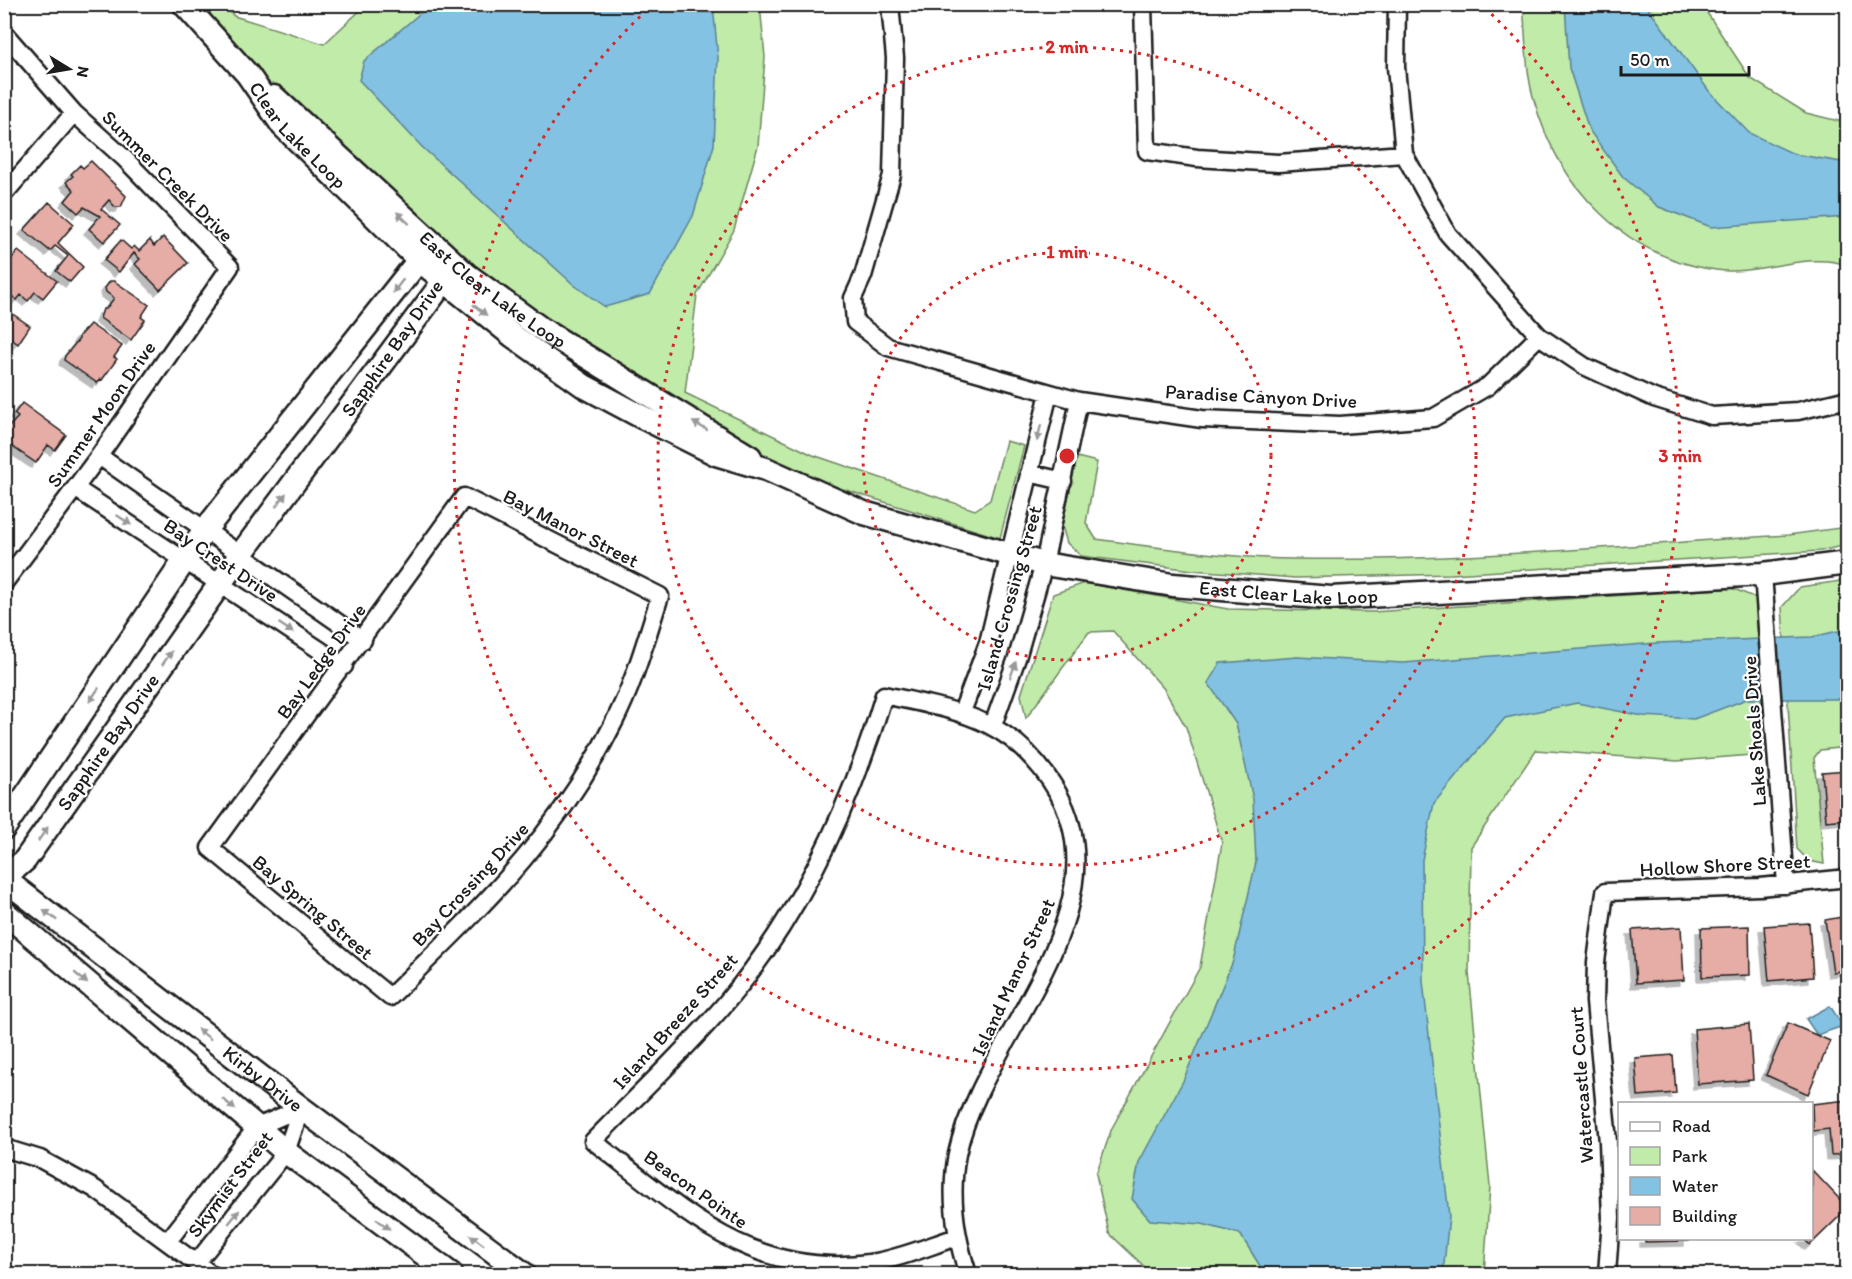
<svg xmlns="http://www.w3.org/2000/svg" width="1852" height="1279" font-family="Itim,sans-serif">
<style>
.green{fill:#c1eba8;stroke:#6e8462;stroke-width:1.5}
.water{fill:#83c2e3;stroke:#5a8093;stroke-width:1.5}
.building{fill:#e6aca6;stroke:#1c1c1c;stroke-width:1.5;filter:url(#shadow)}
.lines{fill:none;stroke-linecap:round;stroke-linejoin:round}
.street-casing{stroke:#1c1c1c;stroke-width:21}
.secondary-casing{stroke:#1c1c1c;stroke-width:27}
.street{stroke:#fff;stroke-width:16}
.secondary{stroke:#fff;stroke-width:22}
.oneway{fill:#999}
.ring{fill:none;stroke:#d62828;stroke-width:3;stroke-dasharray:3 6}
.labels{text-anchor:middle;stroke-width:4.5;stroke-linejoin:round;paint-order:stroke}
.street-label{font-size:20px;fill:#1c1c1c;stroke:#fff}
.centre{fill:#d62828;stroke:#fff;stroke-width:3}
.ring-label{font-size:18px;text-anchor:middle;font-weight:bold;fill:#d62828;stroke:#fff;stroke-width:4.5;stroke-linejoin:round;paint-order:stroke}
</style>
<defs>
<filter id="shadow"><feDropShadow dx="-5" dy="5" stdDeviation="0" flood-color="#0004"/></filter>
</defs>
<rect width="100%" height="100%" fill="#fff"/>
<filter id="ink" filterUnits="userSpaceOnUse"><feTurbulence type="fractalNoise" baseFrequency=".0167" numOctaves="2"/><feDisplacementMap in="SourceGraphic" scale="12" xChannelSelector="R" yChannelSelector="G"/><feConvolveMatrix kernelMatrix="1 2 1 2 8 2 1 2 1" color-interpolation-filters="sRGB"/></filter>
<g filter="url(#ink)">
<path class="green" d="M195,5H223L234,16L324,44L366,5H760L765,57L758,146L734,230L697,295L685,393L813,455L975,510L990,500L1006,441L1024,446L1000,538L801,476L606,363L466,265L276,90Z
M1523,5H1702L1750,78L1806,113L1847,123V265C1807,251 1759,276 1716,270C1625,258 1558,186 1534,100C1525,70 1526,35 1523,5Z
M1077,457L1097,462L1086,523L1096,539C1161,548 1228,558 1294,559C1459,562 1624,545 1788,535L1847,527V545L1820,551L1451,574L1295,578L1193,570L1081,556L1067,543L1062,526Z
M1847,580V747L1820,750L1814,758L1824,864L1809,861L1797,849L1782,607L1800,587Z
M1085,583L1228,609L1372,612L1732,588L1756,598L1764,754L1677,761L1536,750L1471,847L1469,973L1490,1186L1484,1274H1209L1206,1271L1148,1270L1109,1233L1096,1174L1112,1128L1200,967L1222,843L1186,727L1164,689L1113,631L1089,632L1026,718L1021,695L1053,594Z"/>
<path class="water" d="M431,4L713,5L718,58L714,145L693,216L650,294L605,307L574,285L422,147L359,80L364,61Z
M1565,5H1646L1709,91L1749,133L1794,154L1847,163V217L1711,227L1659,207L1623,177L1589,130L1569,68Z
M1847,629V699H1747L1694,719L1643,716L1577,703L1505,718L1434,803L1422,860L1423,981L1449,1216L1443,1274H1265L1240,1234L1202,1224L1150,1220L1132,1199L1139,1162L1183,1081L1233,961L1256,862L1253,799L1236,724L1208,683L1220,663L1297,657L1403,663L1657,643L1812,637Z
M1830,1006L1843,1026L1817,1035L1806,1019Z"/>
<path class="building" d="M91,161L126,196L121,207H115L109,200L101,209L120,225L104,242L89,229L100,216L84,207L78,213L65,201L74,190L66,182L73,176L71,174L80,165L83,168Z
M49,202L74,224L58,243L83,267L70,282L56,271L68,256L55,246L50,251L24,230Z
M163,237L188,263L160,290L135,264L140,259L134,253L119,272L104,260L121,240L131,249L134,246L139,251L150,240L154,246Z
M18,251L57,281L43,298L35,292L28,301L21,295L17,300L4,290V269L8,272L9,269L5,266Z
M110,281H114L149,305L141,317L145,320L131,340L100,318L103,309H106L114,298L106,292L105,288Z
M4,308L30,326L18,344L9,337L4,344Z
M90,324L122,346L114,357L117,359L102,380L100,379L97,383L64,360L65,356L79,339V336Z
M22,403L66,435L55,450L48,445L36,463L4,441V432L18,417L14,414Z
M1848,770V819L1826,821L1822,772Z
M1848,916V970L1833,972L1825,920Z
M1809,923L1813,977L1769,981L1764,926Z
M1749,926L1750,975L1702,977L1701,928Z
M1681,927L1684,980L1636,983L1632,930Z
M1788,1023L1830,1041L1808,1094L1766,1075Z
M1749,1024L1753,1080L1698,1084L1694,1029Z
M1673,1055L1676,1093L1638,1096L1635,1058Z
M1848,1100V1154L1831,1155L1829,1129L1813,1131L1812,1104Z
M1812,1170L1848,1208L1810,1245L1803,1238H1812Z
M1645,1238H1689V1241L1645,1242Z"/>
<g class="lines">
<g class="street-casing">
<path id="street" d="M890,4L895,58L892,175L863,276L853,298L855,322L888,347L1079,401L1202,419L1340,425L1433,418L1488,386L1539,336
M1143,4L1147,151L1197,158L1278,163L1404,154
M1397,4L1396,67L1404,154L1448,234L1539,336L1584,366L1654,398L1712,416L1798,411L1848,399
M4,33L74,113L124,158L230,267L99,456L4,583
M4,194L74,113
M99,456L363,640
M1029,473L1063,481
M75,488L344,666
M464,497L660,596C646,639 634,684 613,724C556,839 479,909 390,997L210,848Z
M1763,574L1786,885
M962,712L988,643L1049,393
M993,725L1017,658L1044,564L1079,401
M4,1148L40,1159L95,1189L211,1274
M957,1237C929,1246 899,1259 870,1263C750,1279 681,1208 593,1141C637,1096 684,1052 725,1004C801,915 850,807 884,695C960,711 1015,719 1058,793C1125,913 981,1040 957,1154C949,1196 955,1235 968,1274
M168,1241L257,1127L301,1108
M197,1262L286,1152L301,1108
M1607,1274L1611,1218L1608,1142L1595,1002L1596,962L1605,892L1760,887L1848,878"/>
</g>
<g class="secondary-casing">
<g id="secondary">
<path id="s1" d="M184,4L248,75L283,126L419,260L513,336L584,386L644,418L716,454L766,469L864,513L1044,564L1173,585L1331,598L1763,574L1848,563"/>
<path id="s2" d="M274,97L467,275L540,328L750,457"/>
<path d="M4,828L205,530L419,260L443,256L444,281L241,554L25,860L4,878"/>
<path id="s3" d="M4,879L301,1108L524,1274"/>
<path d="M4,912L286,1152L451,1274"/>
</g>
</g>
<use href="#street" class="street"/>
<use href="#secondary" class="secondary"/>
</g>
<defs><path id="oneway-solid" d="M-6-.8H1V-3.2L6.5 0L1 3.2V.8H-6Z" transform="scale(1.5)"/></defs>
<g class="oneway">
<use href="#oneway-solid" transform="translate(403 218) rotate(-137)"/>
<use href="#oneway-solid" transform="translate(398 286) rotate(128)"/>
<use href="#oneway-solid" transform="translate(480 310) rotate(38)"/>
<use href="#oneway-solid" transform="translate(700 426) rotate(-151)"/>
<use href="#oneway-solid" transform="translate(1039 433) rotate(104)"/>
<use href="#oneway-solid" transform="translate(281 500) rotate(-53)"/>
<use href="#oneway-solid" transform="translate(124 520) rotate(34)"/>
<use href="#oneway-solid" transform="translate(286 628) rotate(34)"/>
<use href="#oneway-solid" transform="translate(167 658) rotate(-55)"/>
<use href="#oneway-solid" transform="translate(1013 670) rotate(-70)"/>
<use href="#oneway-solid" transform="translate(94 695) rotate(124)"/>
<use href="#oneway-solid" transform="translate(43 834) rotate(-55)"/>
<use href="#oneway-solid" transform="translate(50 915) rotate(-142)"/>
<use href="#oneway-solid" transform="translate(81 978) rotate(40)"/>
<use href="#oneway-solid" transform="translate(204 1034) rotate(-142)"/>
<use href="#oneway-solid" transform="translate(229 1104) rotate(40)"/>
<use href="#oneway-solid" transform="translate(234 1217) rotate(-51)"/>
<use href="#oneway-solid" transform="translate(383 1224) rotate(37)"/>
<use href="#oneway-solid" transform="translate(477 1240) rotate(-143)"/>
</g>
</g>
<g class="ring">
<circle cx="1067" cy="456" r="204"/>
<circle cx="1067" cy="456" r="409"/>
<path d="M1485 8A613 613 0 1 1 649 8"/>
</g>
<g class="labels">
<g class="street-label">
<text dy="7" stroke="none"><textPath href="#s1" startOffset="174">Clear Lake Loop</textPath></text>
<text transform="translate(168 176) rotate(45)" y="7">Summer Creek Drive</text>
<text dy="7" stroke="none"><textPath href="#s2" startOffset="292">East Clear Lake Loop</textPath></text>
<text transform="translate(392 348) rotate(-55)" y="7">Sapphire Bay Drive</text>
<text transform="translate(1261 396) rotate(3)" y="7">Paradise Canyon Drive</text>
<text transform="translate(101 414) rotate(-55)" y="7">Summer Moon Drive</text>
<text transform="translate(571 528) rotate(27)" y="7">Bay Manor Street</text>
<text transform="translate(221 560) rotate(34)" y="7">Bay Crest Drive</text>
<text dy="7" stroke="none"><textPath href="#s1" startOffset="1298">East Clear Lake Loop</textPath></text>
<text transform="translate(1009 598) rotate(-74)" y="7">Island Crossing Street</text>
<text transform="translate(321 661) rotate(-54)" y="7">Bay Ledge Drive</text>
<text transform="translate(1754 731) rotate(-94)" y="7">Lake Shoals Drive</text>
<text transform="translate(108 742) rotate(-55)" y="7">Sapphire Bay Drive</text>
<text transform="translate(1725 865) rotate(-3)" y="7">Hollow Shore Street</text>
<text transform="translate(470 884) rotate(-47)" y="7">Bay Crossing Drive</text>
<text transform="translate(313 907) rotate(40)" y="7">Bay Spring Street</text>
<text transform="translate(1013 977) rotate(-65)" y="7">Island Manor Street</text>
<text transform="translate(675 1021) rotate(-48)" y="7">Island Breeze Street</text>
<text dy="7" stroke="none"><textPath href="#s3" startOffset="327">Kirby Drive</textPath></text>
<text transform="translate(1581 1085) rotate(-94)" y="7">Watercastle Court</text>
<text transform="translate(230 1184) rotate(-53)" y="7">Skymist Street</text>
<text transform="translate(696 1189) rotate(35)" y="7">Beacon Pointe</text>
</g>
</g>
<circle cx="1067" cy="456" r="9" class="centre"/>
<g class="ring-label">
<text x="1067" y="53">2 min</text>
<text x="1067" y="258">1 min</text>
<text x="1680" y="462">3 min</text>
</g>
<rect width="1852" height="1279" fill="none" stroke="#fff" stroke-width="24"/>
<rect x="12" y="12" width="1828" height="1255" fill="none" stroke="#1c1c1c" stroke-width="2" filter="url(#ink)"/>
<rect x="1618" y="1102" width="195" height="138" fill="#ffffff" stroke="#a4a4a4" stroke-width="1.5"/>
<rect x="1630" y="1122" width="30" height="9" fill="#ffffff" stroke="#a4a4a4" stroke-width="1.5"/>
<text x="1672" y="1132" font-size="18" fill="#1c1c1c">Road</text>
<rect x="1630" y="1147" width="30" height="18" fill="#c1eba8" stroke="#a4a4a4" stroke-width="1.5"/>
<text x="1672" y="1162" font-size="18" fill="#1c1c1c">Park</text>
<rect x="1630" y="1177" width="30" height="18" fill="#83c2e3" stroke="#a4a4a4" stroke-width="1.5"/>
<text x="1672" y="1192" font-size="18" fill="#1c1c1c">Water</text>
<rect x="1630" y="1207" width="30" height="18" fill="#e6aca6" stroke="#a4a4a4" stroke-width="1.5"/>
<text x="1672" y="1222" font-size="18" fill="#1c1c1c">Building</text>
<g transform="translate(69 69) rotate(101)" stroke="#ffffff" stroke-width="4.5" paint-order="stroke">
<path d="M0-4.5L10 22L0 15L-10 22Z" fill="#1c1c1c"/>
<text y="-9" font-size="16" font-weight="bold" text-anchor="middle" fill="#1c1c1c">N</text>
</g>
<path d="M1621 66v9h128v-9" fill="none" stroke="#1c1c1c" stroke-width="3"/>
<text x="1630" y="66" font-size="18" fill="#1c1c1c" stroke="#ffffff" stroke-width="4.5" paint-order="stroke">50 m</text>
</svg>
